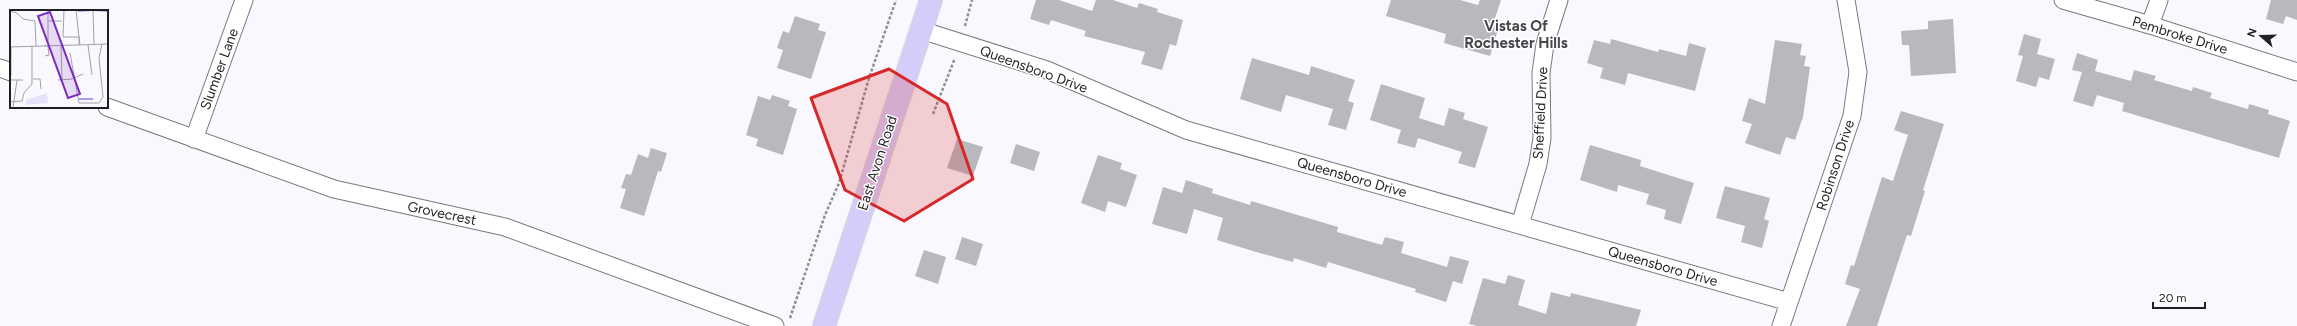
<svg xmlns="http://www.w3.org/2000/svg" width="2297" height="326" font-family="Figtree,sans-serif">
<style>
.building{fill:#b9b8be}
.lines{fill:none;stroke-linecap:round;stroke-linejoin:round}
.minor-casing{stroke:#7a797e;stroke-width:19}
.major-casing{stroke:#d7d7d7;stroke-width:24}
.path{stroke:#908f93;stroke-width:2.5;stroke-dasharray:3 2;stroke-linecap:butt}
.minor{stroke:#fff;stroke-width:17}
.major{stroke:#d6ccfa;stroke-width:22}
.marked{fill:#d62828;fill-opacity:0.2;stroke:#d62828;stroke-width:3;stroke-linejoin:round}
.labels{text-anchor:middle;stroke-width:3;stroke-linejoin:round;paint-order:stroke}
.street-label{font-size:14px;fill:#201f21;stroke:#fff}
.neighbourhood-label{font-size:15px;font-weight:bold;fill:#47464b;stroke:#fff}
.inset-river{fill:none;stroke:#ac99ed;stroke-width:2}
.inset-road{fill:none;stroke:#a2a1a6;stroke-width:1}
.view{fill:#7b2cbf;fill-opacity:0.15;stroke:#7b2cbf;stroke-width:2}
.inset-edge{fill:none;stroke:#201f21;stroke-width:2}
</style>
<rect width="100%" height="100%" fill="#f9f8fe"/>
<path class="building" d="M1036,0H1059L1092,11L1096,0H1113L1137,8L1139,3L1158,9L1157,12L1183,20L1176,46L1170,44L1162,70L1141,64L1145,52L1084,36L1086,31L1051,20L1049,25L1030,19Z
M1391,0H1460L1478,5L1480,0H1501L1493,24L1499,26L1490,56L1444,43L1446,34L1386,16Z
M2271,0H2297V20L2286,16L2283,24L2266,19Z
M795,16L820,24L818,30L826,32L811,79L777,68L783,50L777,48L783,31L789,33Z
M1953,19L1956,73L1911,76L1909,45H1902L1901,31L1928,29V21Z
M2024,34L2041,39L2037,54L2055,59L2049,80L2039,77L2036,87L2016,81L2023,56L2018,55Z
M1611,39L1658,52L1659,49L1686,56L1689,43L1706,48L1695,91L1628,73L1625,85L1600,78L1603,68L1587,63L1594,40L1610,44Z
M1775,40L1802,44L1800,55L1806,56L1804,66L1810,67L1803,117L1795,140L1786,137L1780,155L1745,143L1752,124L1742,121L1749,98L1765,104Z
M2077,53L2098,60L2095,71L2131,81L2134,70L2156,76L2154,80L2192,91L2193,87L2212,93L2210,98L2248,109L2249,104L2269,110L2268,114L2290,121L2279,158L2122,111L2124,103L2097,95L2093,107L2073,101L2082,72L2072,70Z
M1252,58L1309,75L1311,66L1355,80L1348,101L1354,103L1346,130L1328,125L1333,109L1286,95L1281,112L1240,99Z
M1381,84L1425,98L1419,118L1444,126L1449,108L1465,113L1463,119L1488,127L1475,168L1458,163L1462,152L1418,138L1415,148L1397,143L1401,130L1370,120Z
M772,95L790,101L788,106L797,109L783,155L756,146L758,139L746,135L758,96L770,100Z
M1901,111L1944,124L1923,190L1925,191L1911,236L1907,235L1877,326H1846L1860,289L1845,284L1851,265L1854,266L1882,177L1893,181L1908,135L1894,130Z
M957,139L983,147L973,176L947,168Z
M1016,144L1040,152L1034,171L1010,163Z
M1590,145L1641,160L1640,166L1694,183L1681,224L1664,219L1666,210L1646,204L1649,194L1618,185L1617,192L1580,180Z
M651,148L667,153L661,172L658,171L644,216L620,208L626,189L621,188L626,174L631,175L638,154L648,158Z
M1098,155L1122,163L1120,169L1137,175L1126,207L1108,201L1105,212L1081,203Z
M1186,180L1213,189L1212,193L1250,205L1251,201L1338,227L1337,232L1382,245L1385,237L1404,242L1401,253L1447,267L1450,256L1469,261L1462,284L1453,281L1446,302L1415,292L1416,289L1328,262L1326,268L1294,258L1293,262L1256,252L1217,240L1223,218L1194,209L1187,234L1152,224L1163,187L1182,193Z
M1725,186L1770,198L1764,219L1769,221L1762,248L1741,242L1745,226L1716,218Z
M962,237L983,244L976,266L955,259Z
M924,250L946,257L938,284L915,276Z
M1508,275L1525,280L1518,305L1546,314L1551,292L1570,297L1571,293L1641,310L1636,326H1477L1469,324L1483,278L1505,284Z"/>
<g class="lines">
<g class="minor-casing">
<path id="minor" d="M2063,0L2150,25L2297,72
M2150,25L2159,0
M921,30L1047,70L1186,130L1789,302
M0,68L11,72
M107,107L334,189L505,227L775,326
M194,139L244,0
M1520,225L1538,164L1542,138L1541,73L1545,44L1559,0
M1781,326L1852,116L1858,72L1846,0"/>
</g>
<g class="major-casing">
<path id="major" d="M824,326L931,0"/>
</g>
<path class="path" d="M965,26L972,0
M933,114L955,58
M790,318L825,215L839,183L869,78L896,0"/>
<use href="#minor" class="minor"/>
<use href="#major" class="major"/>
</g>
<path class="marked" d="M889,69L947,104L973,179L904,221L845,190L811,98Z"/>
<g class="labels">
<g class="street-label">
<text transform="translate(2180 35) rotate(17)" y="5">Pembroke Drive</text>
<text transform="translate(219 69) rotate(-70)" y="5">Slumber Lane</text>
<text transform="translate(1034 69) rotate(20)" y="5">Queensboro Drive</text>
<text transform="translate(1540 113) rotate(-87)" y="5">Sheffield Drive</text>
<text transform="translate(877 163) rotate(-72)" y="5">East Avon Road</text>
<text transform="translate(1835 165) rotate(-72)" y="5">Robinson Drive</text>
<text transform="translate(1352 177) rotate(16)" y="5">Queensboro Drive</text>
<text transform="translate(442 213) rotate(12)" y="5">Grovecrest</text>
<text transform="translate(1663 266) rotate(16)" y="5">Queensboro Drive</text>
</g>
<g class="neighbourhood-label">
<text x="1516" y="31">Vistas Of<tspan x="1516" dy="17">Rochester Hills</tspan></text>
</g>
</g>
<g transform="translate(10 10)">
<rect width="98" height="98" fill="#f9f8fe"/>
<path d="M37,83L38,93L16,95V90Z" fill="#e5e1f8"/>
<path class="inset-river" d="M84,0L98,1M68,1L82,0M69,89H83"/>
<path class="inset-road" d="M54,0L53,27H69L66,0M83,0L84,34M0,1L7,3L13,9L25,11L26,36M38,11H52M51,35L52,70M69,35V27L70,35M78,35L82,65M34,36H38V0M0,37L98,34M1,37V65M60,43L69,93H89L93,87L89,48L92,34M35,46L39,45L38,37M23,69H30L31,79M0,70H13M48,70L62,69L73,64M0,92L12,91L14,83L22,74V36M3,98L7,70"/>
<path class="view" d="M40,2L70,84L58,88L28,6Z"/>
<rect width="98" height="98" class="inset-edge"/>
</g>
<g transform="translate(2261 36) rotate(290)" stroke="#ffffff" stroke-width="3" paint-order="stroke">
<path d="M0-3L7 15L0 10L-7 15Z" fill="#201f21"/>
<text y="-6" font-size="11" font-weight="bold" text-anchor="middle" fill="#201f21">N</text>
</g>
<path d="M2153 302v6h52v-6" fill="none" stroke="#201f21" stroke-width="2"/>
<text x="2159" y="302" font-size="12" fill="#201f21" stroke="#ffffff" stroke-width="3" paint-order="stroke">20 m</text>
</svg>
